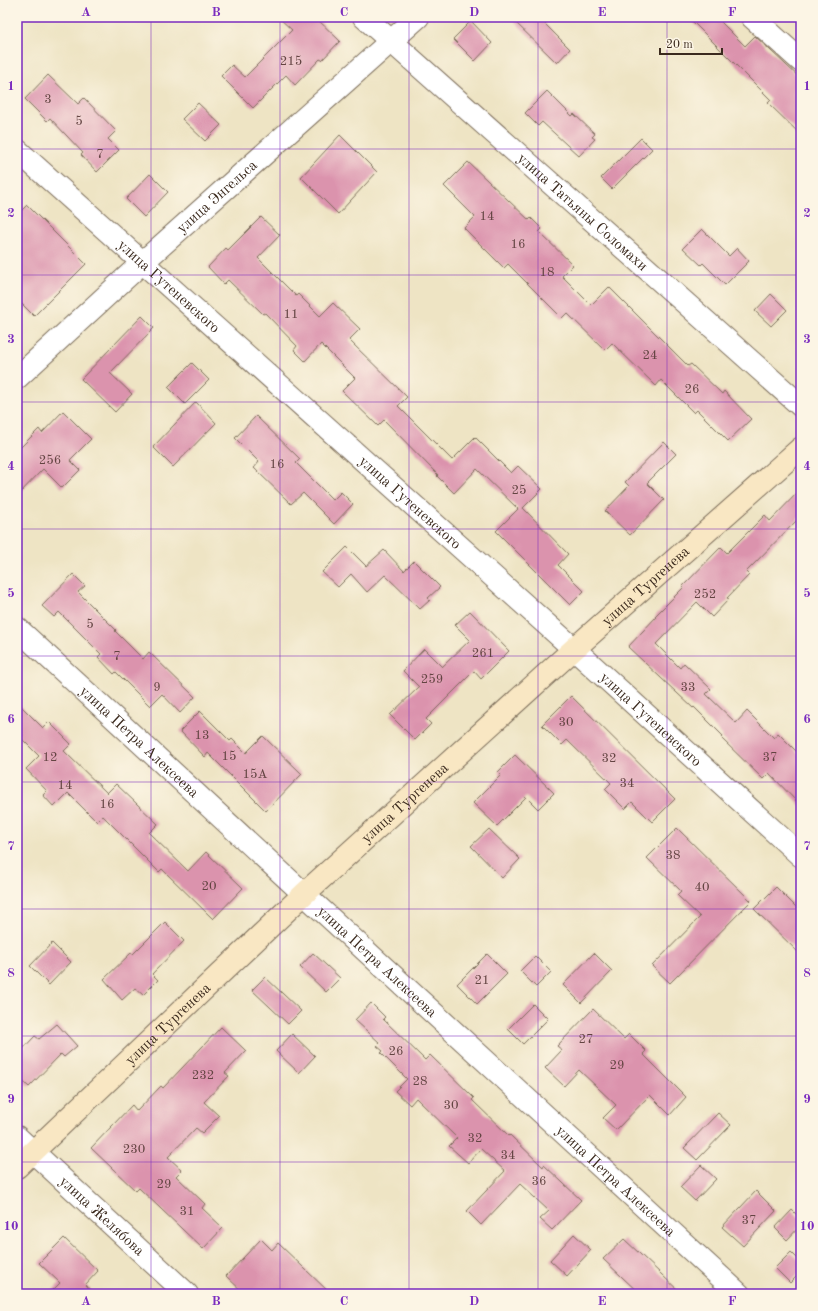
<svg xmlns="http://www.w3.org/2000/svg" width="818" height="1311" font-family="'Old Standard TT',serif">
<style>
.building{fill:#db93ad}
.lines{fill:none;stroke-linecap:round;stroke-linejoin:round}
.minor-casing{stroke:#7a6b58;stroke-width:24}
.secondary-casing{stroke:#7a6b58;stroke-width:24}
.minor{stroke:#fff;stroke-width:22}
.secondary{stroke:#f9e7c3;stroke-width:22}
.grid{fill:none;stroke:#7b2cbf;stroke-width:1;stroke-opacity:0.55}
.labels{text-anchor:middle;stroke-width:3.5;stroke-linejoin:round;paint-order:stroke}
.number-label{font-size:13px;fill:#634442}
.street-label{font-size:15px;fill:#3b2a1e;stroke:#fcf5e5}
.neatline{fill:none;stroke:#7b2cbf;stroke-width:1.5}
.grid-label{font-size:13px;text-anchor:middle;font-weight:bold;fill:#7b2cbf}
</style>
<rect width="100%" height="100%" fill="#fcf5e5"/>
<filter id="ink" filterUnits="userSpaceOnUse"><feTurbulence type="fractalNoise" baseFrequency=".025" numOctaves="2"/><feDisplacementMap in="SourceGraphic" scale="8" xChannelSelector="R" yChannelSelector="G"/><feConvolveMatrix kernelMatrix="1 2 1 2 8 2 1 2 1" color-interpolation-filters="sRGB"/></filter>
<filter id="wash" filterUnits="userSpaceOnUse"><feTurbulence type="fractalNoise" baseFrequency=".012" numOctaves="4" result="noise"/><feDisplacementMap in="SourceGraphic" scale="16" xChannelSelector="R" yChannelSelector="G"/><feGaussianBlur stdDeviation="0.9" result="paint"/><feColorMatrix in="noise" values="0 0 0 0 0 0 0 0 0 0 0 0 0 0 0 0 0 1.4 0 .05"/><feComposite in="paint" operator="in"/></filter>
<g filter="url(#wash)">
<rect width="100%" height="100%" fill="#eee4c4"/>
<g id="blocks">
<path class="building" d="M278,17H315L340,41L322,60L320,59L295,85L286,75L253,108L221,76L232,65L245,77L292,30Z
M510,17H538L570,49L557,63Z
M688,17H716L745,46L755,36L801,79V135L768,103L771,100Z
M471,21L492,43L475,61L453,39Z
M48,75L78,104L84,98L116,131L108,139L119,150L97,172L81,155L83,153L50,118L47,121L25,99Z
M547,91L572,116L574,114L595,134L592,137L595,139L579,156L542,122L538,126L525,113Z
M198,103L221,125L205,141L182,119Z
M340,135L377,172L338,214L301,177Z
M641,138L652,149L612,189L601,178Z
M468,162L529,220L531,218L542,229L539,232L573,265L562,276L591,305L609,287L688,366L691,364L722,394L724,391L751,419L728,441L697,410L694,413L661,380L656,386L612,343L605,350L567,313L562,318L508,264L504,268L464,228L475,217L444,186Z
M150,174L168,192L144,217L126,199Z
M27,205L86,264L34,316L17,299V215Z
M261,217L280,235L258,258L296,296L298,294L320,316L333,303L360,329L349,340L407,397L398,406L452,460L475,437L511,473L518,466L542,489L523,508L568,554L558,565L584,591L570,605L496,531L518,509L477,469L454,493L437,476L438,475L384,420L378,426L342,391L355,378L321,344L305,361L294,350L297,346L265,313L263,314L228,280L224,284L208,267L226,248L228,250Z
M702,229L729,256L737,248L749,261L725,285L703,263L701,265L683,248Z
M771,294L787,310L771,326L755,311Z
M142,316L154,328L110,373L132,394L115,412L81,379Z
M192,363L209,380L185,404L168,387Z
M196,402L216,423L173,467L153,447Z
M63,411L91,439L70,460L80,470L62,488L43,469L17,496V451L39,429L42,433Z
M256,416L300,459L296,463L333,500L341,492L353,504L334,524L303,493L291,504L254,468L259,462L235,438Z
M664,442L676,454L647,483L664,500L630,535L605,511L629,486L625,482Z
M801,489V516L746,572L749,575L727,598L729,599L712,617L697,602L656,644L680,668L684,663L711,689L706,694L736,723L747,711L774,738L778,733L801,756V806L769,773L763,779L721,738L723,736L694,707L693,708L628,647L656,617L655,616L683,588L682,587L721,547L727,553L765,515L770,521Z
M347,547L366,566L384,550L404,571L414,561L440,587L428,598L430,600L420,609L385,575L367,592L351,574L338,587L322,572Z
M73,574L85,586L78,592L116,630L115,631L143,659L149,652L195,697L180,713L162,694L150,706L116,672L114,674L98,657L101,654L59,612L54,617L42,606Z
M470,611L509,651L481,679L474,671L426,719L431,724L415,740L390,715L419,687L403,671L424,649L442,667L470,640L455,625Z
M571,696L675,799L652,822L632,802L625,809L605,789L611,783L567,740L562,745L542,725Z
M17,702L43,728L49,722L71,744L64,751L107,793L116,784L158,824L149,833L188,871L206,852L243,888L213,919L162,869L159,872L103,816L97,822L68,793L54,807L43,795L47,791L26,769L39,756L17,734Z
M200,711L230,741L232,739L246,753L263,736L302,774L266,811L208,753L205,757L180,731Z
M515,755L554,793L538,809L526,797L497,826L473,803L501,775L498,772Z
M677,828L751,901L670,983L652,966L700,917L677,895L681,891L647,858Z
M489,829L520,859L502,878L471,846Z
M776,887L801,912V955L754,909Z
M165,922L184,941L152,974L158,980L143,995L135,988L122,1000L104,979L131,953L133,954Z
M52,943L71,962L49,985L30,966Z
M313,953L340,978L326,992L300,967Z
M594,953L612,971L581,1003L563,985Z
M487,954L507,974L477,1004L457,984Z
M535,956L551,972L536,987L520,971Z
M265,977L301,1011L288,1024L252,990Z
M371,1003L385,1017L383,1019L425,1060L430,1055L474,1098L472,1100L509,1136L510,1135L543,1167L544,1165L581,1200L552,1230L540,1219L549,1211L520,1184L481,1225L467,1211L505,1171L481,1149L468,1163L449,1146L457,1138L416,1098L410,1105L395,1091L407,1079L381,1053L383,1051L377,1046L380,1043L355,1020Z
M533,1004L548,1019L523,1044L508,1029Z
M593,1009L624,1039L629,1034L646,1051L643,1054L686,1097L670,1115L650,1095L616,1130L603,1118L616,1105L579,1070L564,1086L545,1068L562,1050L557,1046Z
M57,1024L77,1046L64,1057L61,1054L29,1087L17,1076V1055L35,1036L39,1039Z
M221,1027L246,1051L225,1073L229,1076L204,1102L219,1116L202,1133L196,1128L168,1157L182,1170L176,1176L205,1204L202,1208L223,1228L203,1249L139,1188L136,1191L91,1148L132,1105L137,1111L161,1086L163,1088Z
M292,1034L315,1056L299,1073L276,1051Z
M718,1113L731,1125L697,1160L684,1148Z
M701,1165L716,1179L695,1201L680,1187Z
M756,1191L776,1211L743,1246L722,1227Z
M792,1210L801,1219V1225L787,1240L775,1228Z
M574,1234L591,1250L567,1276L550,1260Z
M64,1238L98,1271L85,1285L95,1294H49L60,1283L39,1263Z
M261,1239L272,1250L278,1243L331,1294H245L226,1276Z
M624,1239L640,1254L682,1294H640L603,1259Z
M791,1252L801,1262V1272L790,1283L775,1268Z"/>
</g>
</g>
<g filter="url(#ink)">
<use href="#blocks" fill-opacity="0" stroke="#7a6b58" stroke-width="1"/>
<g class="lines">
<g class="minor-casing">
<g id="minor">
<path id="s1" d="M364,17L801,406"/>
<path d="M752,17L801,61"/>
<path id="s2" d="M17,150L574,649L801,856"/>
<path id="s3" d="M17,378L143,262L418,17"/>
<path id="s4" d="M17,628L304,894L739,1294"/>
<path id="s5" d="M17,1137L187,1294"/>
</g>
</g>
<g class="secondary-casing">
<g id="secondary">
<path id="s6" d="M17,1167L304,894L574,649L801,448"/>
</g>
</g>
<use href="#minor" class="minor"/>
<use href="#secondary" class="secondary"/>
</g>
</g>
<path class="grid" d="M151,17V1294M280,17V1294M409,17V1294M538,17V1294M667,17V1294M17,149H801M17,275H801M17,402H801M17,529H801M17,656H801M17,782H801M17,909H801M17,1036H801M17,1162H801"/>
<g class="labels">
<g class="number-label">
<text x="291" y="65">215</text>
<text x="48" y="103">3</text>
<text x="79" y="125">5</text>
<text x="100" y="158">7</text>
<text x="487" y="220">14</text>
<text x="518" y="248">16</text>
<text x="547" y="276">18</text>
<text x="291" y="318">11</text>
<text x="650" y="359">24</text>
<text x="692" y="393">26</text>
<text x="50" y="464">256</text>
<text x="277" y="468">16</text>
<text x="519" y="494">25</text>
<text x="705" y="598">252</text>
<text x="90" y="628">5</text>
<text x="483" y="657">261</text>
<text x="117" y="660">7</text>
<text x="432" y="683">259</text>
<text x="157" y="691">9</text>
<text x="688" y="691">33</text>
<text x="566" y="726">30</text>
<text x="202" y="739">13</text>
<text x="229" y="760">15</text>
<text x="50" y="761">12</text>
<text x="770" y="761">37</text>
<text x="609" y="762">32</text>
<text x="255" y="778">15А</text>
<text x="627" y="787">34</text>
<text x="65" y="789">14</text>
<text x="107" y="808">16</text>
<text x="673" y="859">38</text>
<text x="209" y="890">20</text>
<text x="702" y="891">40</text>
<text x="482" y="984">21</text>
<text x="586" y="1043">27</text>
<text x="396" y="1055">26</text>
<text x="617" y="1069">29</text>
<text x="203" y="1079">232</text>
<text x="420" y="1085">28</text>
<text x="451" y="1109">30</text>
<text x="475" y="1142">32</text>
<text x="134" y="1153">230</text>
<text x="508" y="1159">34</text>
<text x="539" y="1185">36</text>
<text x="164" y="1188">29</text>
<text x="187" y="1215">31</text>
<text x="749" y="1224">37</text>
</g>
<g class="street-label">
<text dy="5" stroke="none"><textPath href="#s3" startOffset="270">улица Энгельса</textPath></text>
<text dy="5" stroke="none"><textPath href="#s1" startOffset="293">улица Татьяны Соломахи</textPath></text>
<text dy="5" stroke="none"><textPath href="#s2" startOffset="204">улица Гутеневского</textPath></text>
<text dy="5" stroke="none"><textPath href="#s2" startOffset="528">улица Гутеневского</textPath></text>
<text dy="5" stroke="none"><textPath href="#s6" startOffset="856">улица Тургенева</textPath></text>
<text dy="5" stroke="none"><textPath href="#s2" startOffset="852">улица Гутеневского</textPath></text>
<text dy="5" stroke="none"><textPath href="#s4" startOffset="167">улица Петра Алексеева</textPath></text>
<text dy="5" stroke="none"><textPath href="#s6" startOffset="532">улица Тургенева</textPath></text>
<text dy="5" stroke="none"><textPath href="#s4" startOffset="491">улица Петра Алексеева</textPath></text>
<text dy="5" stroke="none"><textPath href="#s6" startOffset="208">улица Тургенева</textPath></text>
<text dy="5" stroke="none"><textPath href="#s4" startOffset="815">улица Петра Алексеева</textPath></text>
<text dy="5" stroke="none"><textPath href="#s5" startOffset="116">улица Желябова</textPath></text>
</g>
</g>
<rect width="818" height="1311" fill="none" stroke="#fcf5e5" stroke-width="44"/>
<path d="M660 48v6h62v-6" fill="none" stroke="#3b2a1e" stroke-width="2"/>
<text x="666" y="48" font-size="12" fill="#3b2a1e" stroke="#fcf5e5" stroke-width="3" paint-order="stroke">20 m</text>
<rect x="22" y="22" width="774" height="1267" class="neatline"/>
<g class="grid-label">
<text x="86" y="16">A</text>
<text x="216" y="16">B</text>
<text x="344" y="16">C</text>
<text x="474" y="16">D</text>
<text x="602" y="16">E</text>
<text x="732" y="16">F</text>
<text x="11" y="90">1</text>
<text x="807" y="90">1</text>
<text x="11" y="217">2</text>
<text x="807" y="217">2</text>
<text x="11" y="343">3</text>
<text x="807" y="343">3</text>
<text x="11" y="470">4</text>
<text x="807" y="470">4</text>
<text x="11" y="597">5</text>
<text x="807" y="597">5</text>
<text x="11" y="723">6</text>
<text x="807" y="723">6</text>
<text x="11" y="850">7</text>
<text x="807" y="850">7</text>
<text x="11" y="977">8</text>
<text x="807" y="977">8</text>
<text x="11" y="1103">9</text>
<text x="807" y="1103">9</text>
<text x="11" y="1230">10</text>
<text x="807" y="1230">10</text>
<text x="86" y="1305">A</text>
<text x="216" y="1305">B</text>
<text x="344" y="1305">C</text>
<text x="474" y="1305">D</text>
<text x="602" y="1305">E</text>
<text x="732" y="1305">F</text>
</g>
</svg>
